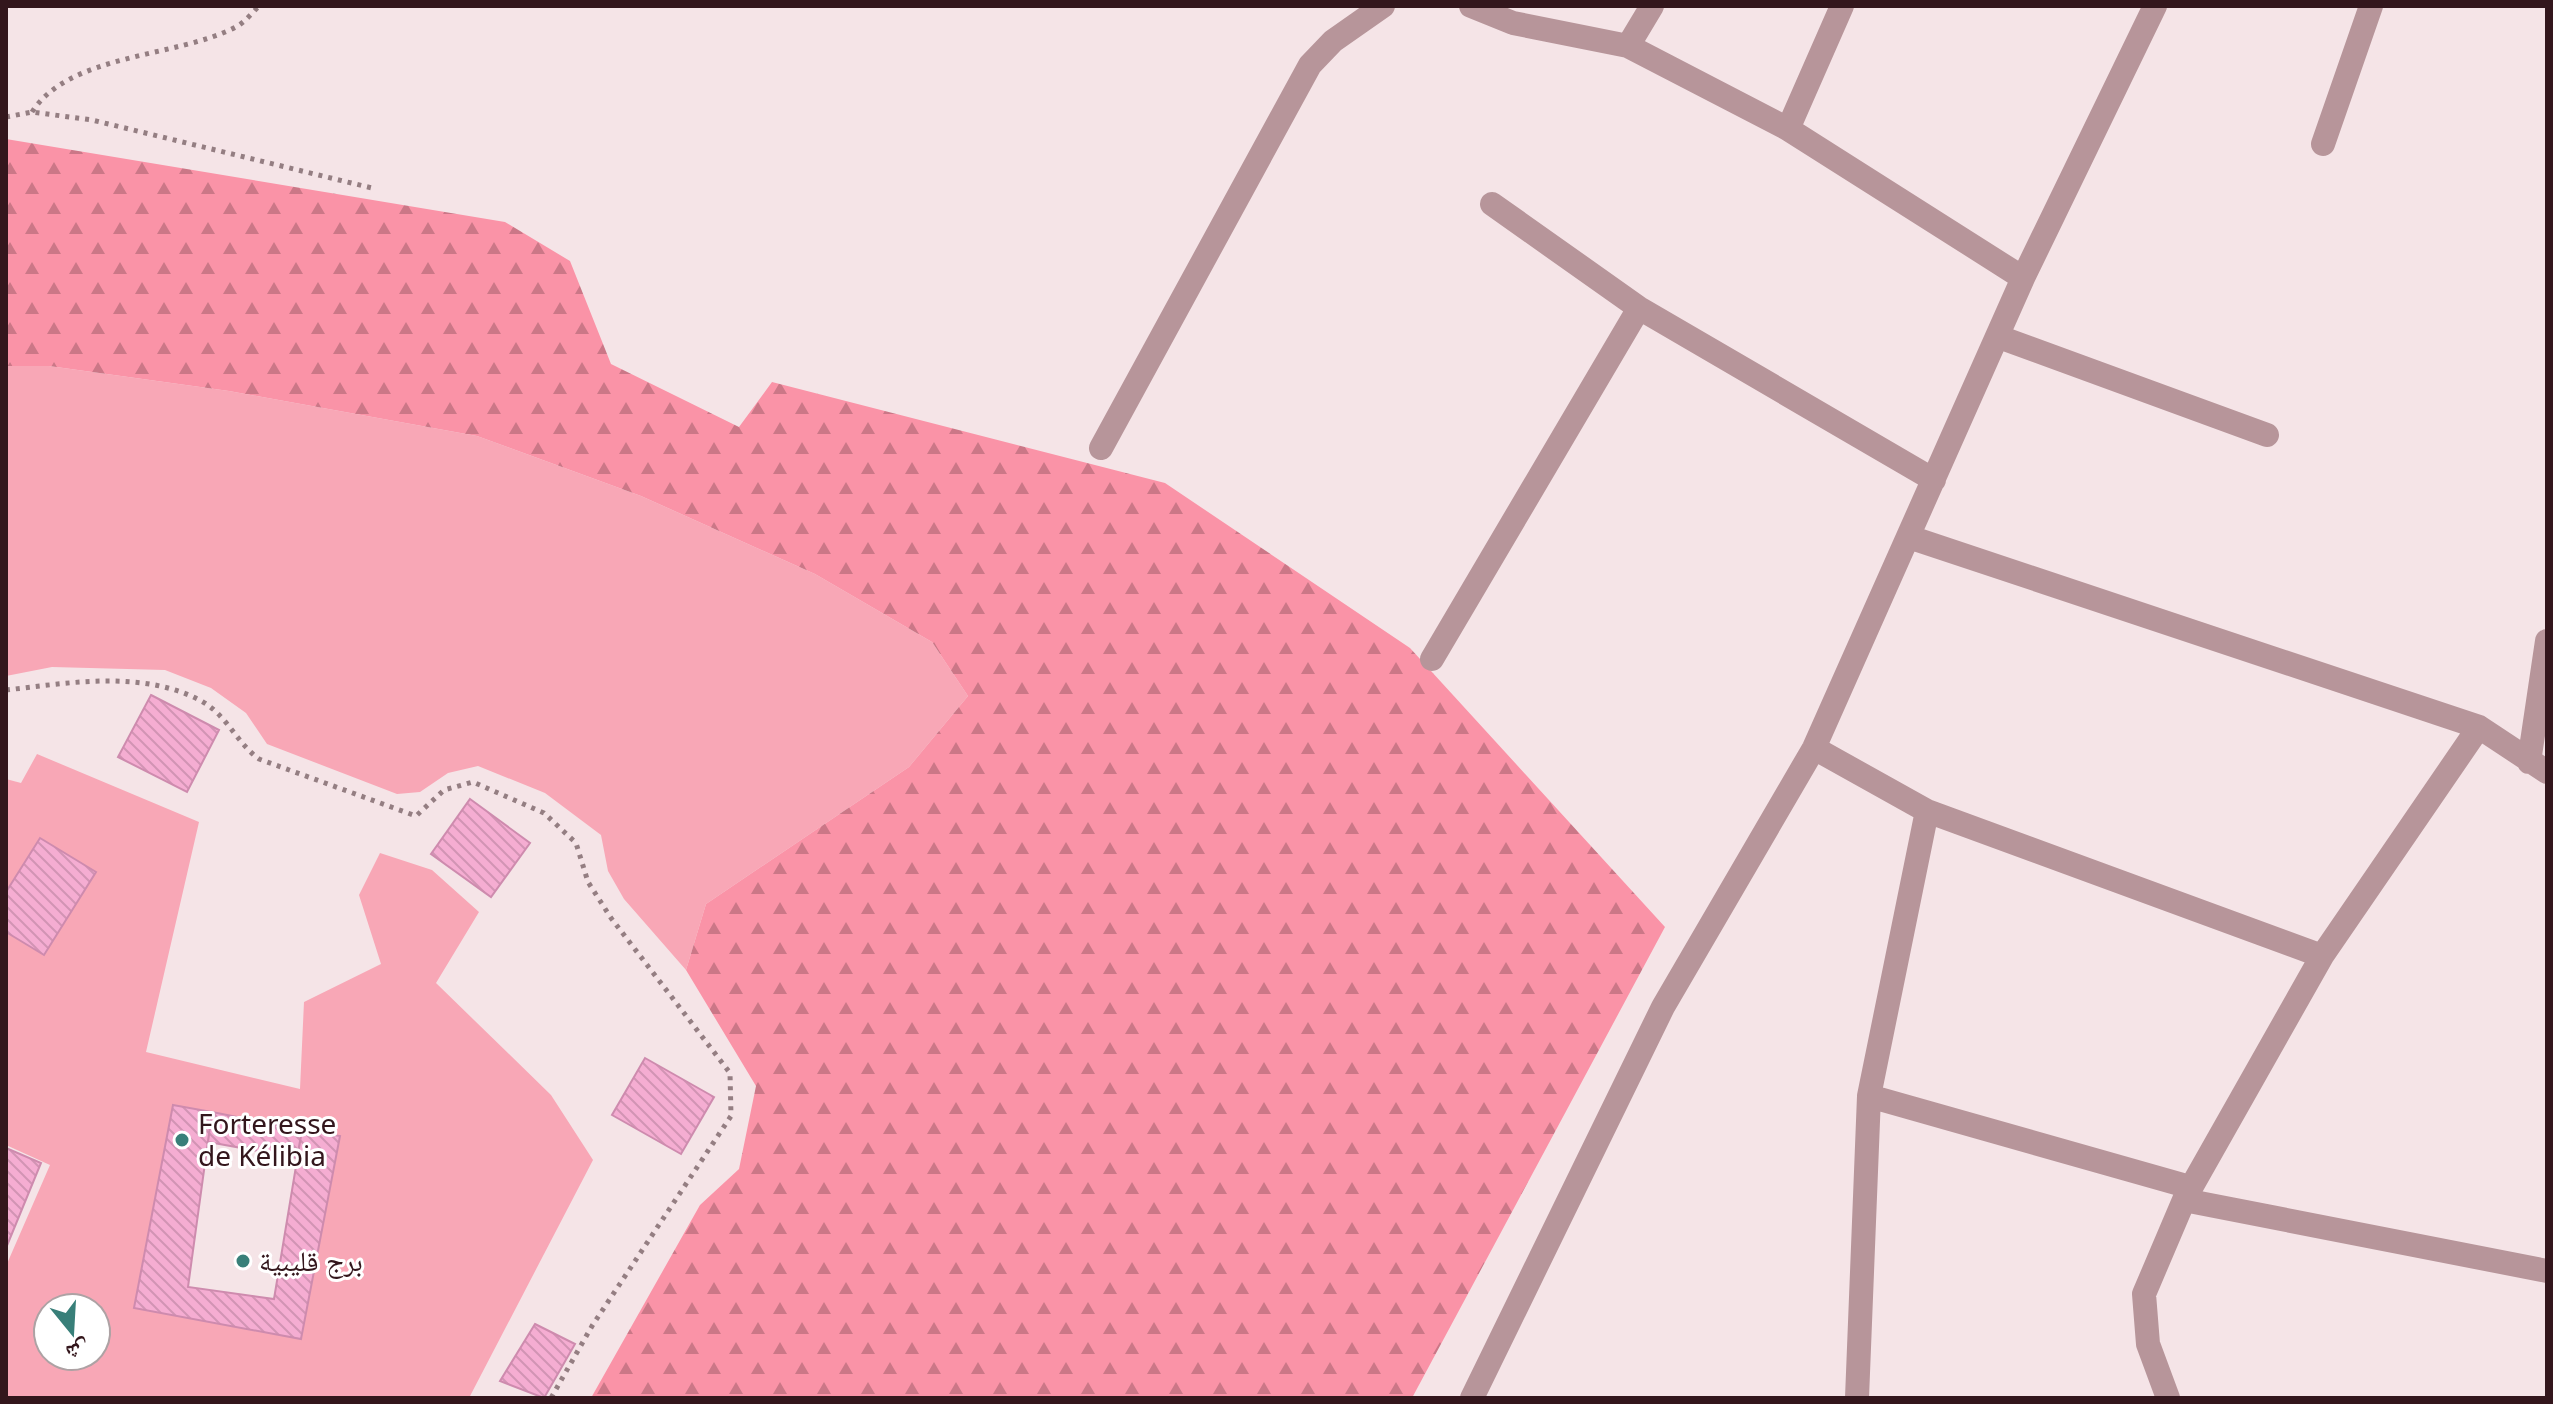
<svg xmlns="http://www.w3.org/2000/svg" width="2553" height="1404" font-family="'Noto Sans','Noto Naskh Arabic',sans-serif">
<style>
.green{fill:#f8a7b6;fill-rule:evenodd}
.forest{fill:url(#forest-firs)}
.building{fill:url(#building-back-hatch);stroke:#ce8bae;stroke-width:2}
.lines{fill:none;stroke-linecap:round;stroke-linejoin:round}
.path{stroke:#947e82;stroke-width:5;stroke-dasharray:4 6;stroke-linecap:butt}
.street{stroke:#b7959a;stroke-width:24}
.poi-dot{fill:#387f79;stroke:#fff;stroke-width:3}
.labels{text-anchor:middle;stroke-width:6;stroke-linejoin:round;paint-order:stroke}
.poi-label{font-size:28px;fill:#33161c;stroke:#fff;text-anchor:start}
</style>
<defs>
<pattern id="forest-firs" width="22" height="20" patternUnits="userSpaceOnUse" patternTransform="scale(2)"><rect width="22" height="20" fill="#fa93a7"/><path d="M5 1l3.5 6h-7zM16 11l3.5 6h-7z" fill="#cb7787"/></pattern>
<pattern id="building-back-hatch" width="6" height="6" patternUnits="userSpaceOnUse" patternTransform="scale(2)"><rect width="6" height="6" fill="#f5add2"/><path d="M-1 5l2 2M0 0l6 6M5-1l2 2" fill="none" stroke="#d294b4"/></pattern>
</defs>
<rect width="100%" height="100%" fill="#f5e4e7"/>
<path class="green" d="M6,366H49L229,391L477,436L641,496L815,574L932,642L968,696L909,767L706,904L686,970L624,899L608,871L601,835L545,793L478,766L448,773L420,792L397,794L267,744L246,713L211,688L165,670L52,667L6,676Z
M37,754L199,822L146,1052L300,1089L304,1002L381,964L359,895L380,853L432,870L479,912L436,983L551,1095L593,1160L469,1398H6V1266L50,1165L6,1145V779L21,783ZM173,1105L340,1136L301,1339L134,1308ZM48,1308H96V1356H48Z"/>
<path class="forest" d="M6,139L505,222L570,261L611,364L739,427L772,382L1165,483L1410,648L1665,927L1412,1398H591L700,1205L739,1169L756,1086L686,970L706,904L909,767L968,696L932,642L815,574L641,496L477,436L229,391L49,366H6Z"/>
<path class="building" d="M151,695L219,730L187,792L118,757Z
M470,799L530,843L491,897L431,854Z
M40,838L96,872L44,955L6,932V892Z
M645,1058L714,1097L681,1154L612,1115Z
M173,1105L212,1112L188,1287L274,1299L302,1130L340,1136L301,1339L134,1308Z
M212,1112L302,1130L297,1158L208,1142Z
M6,1148L41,1163L6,1248Z
M535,1324L575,1344L544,1398L500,1381Z"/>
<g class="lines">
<path class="path" d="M32,112C70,53 176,58 236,27C245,22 252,13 259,6
M6,117L32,112L92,120L372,188
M6,690C69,683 144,669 203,702C227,716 237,743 259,759L416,816L444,790L473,782L544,813L576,843L588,882L611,918L730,1073L731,1116L592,1326L551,1398"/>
<path class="street" d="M1471,6L1513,23L1628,46L1788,129L2023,278
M1628,46L1652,6
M1788,129L1842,6
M2323,144L2371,6
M1492,204L1639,308L1934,480
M1999,337L2267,435
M1101,448L1310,65L1333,41L1383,6
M1909,537L2479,727L2547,772
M1432,659L1639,308
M1814,748L1927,811L2322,956
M2529,762L2547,641
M1869,1096L2190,1187
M2184,1200L2547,1271
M1472,1398L1663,1007L1814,748L2023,278L2155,6
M1857,1398L1869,1096L1927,811
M2168,1398L2148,1344L2144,1294L2184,1200L2322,956L2479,727"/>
</g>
<g class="poi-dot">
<circle cx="182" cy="1140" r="8"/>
<circle cx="243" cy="1261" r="8"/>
</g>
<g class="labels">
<g class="poi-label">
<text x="198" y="1134">Forteresse<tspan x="198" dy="32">de Kélibia</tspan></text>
<text x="259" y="1271">برج قليبية</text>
</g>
</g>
<rect width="2553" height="1404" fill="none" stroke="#33161c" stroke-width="16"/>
<g transform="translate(72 1332) rotate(162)"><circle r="38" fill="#ffffff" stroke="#ada2a4" stroke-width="2"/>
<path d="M0-6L14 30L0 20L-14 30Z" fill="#387f79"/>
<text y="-12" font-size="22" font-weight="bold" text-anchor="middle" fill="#33161c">ش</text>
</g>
</svg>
